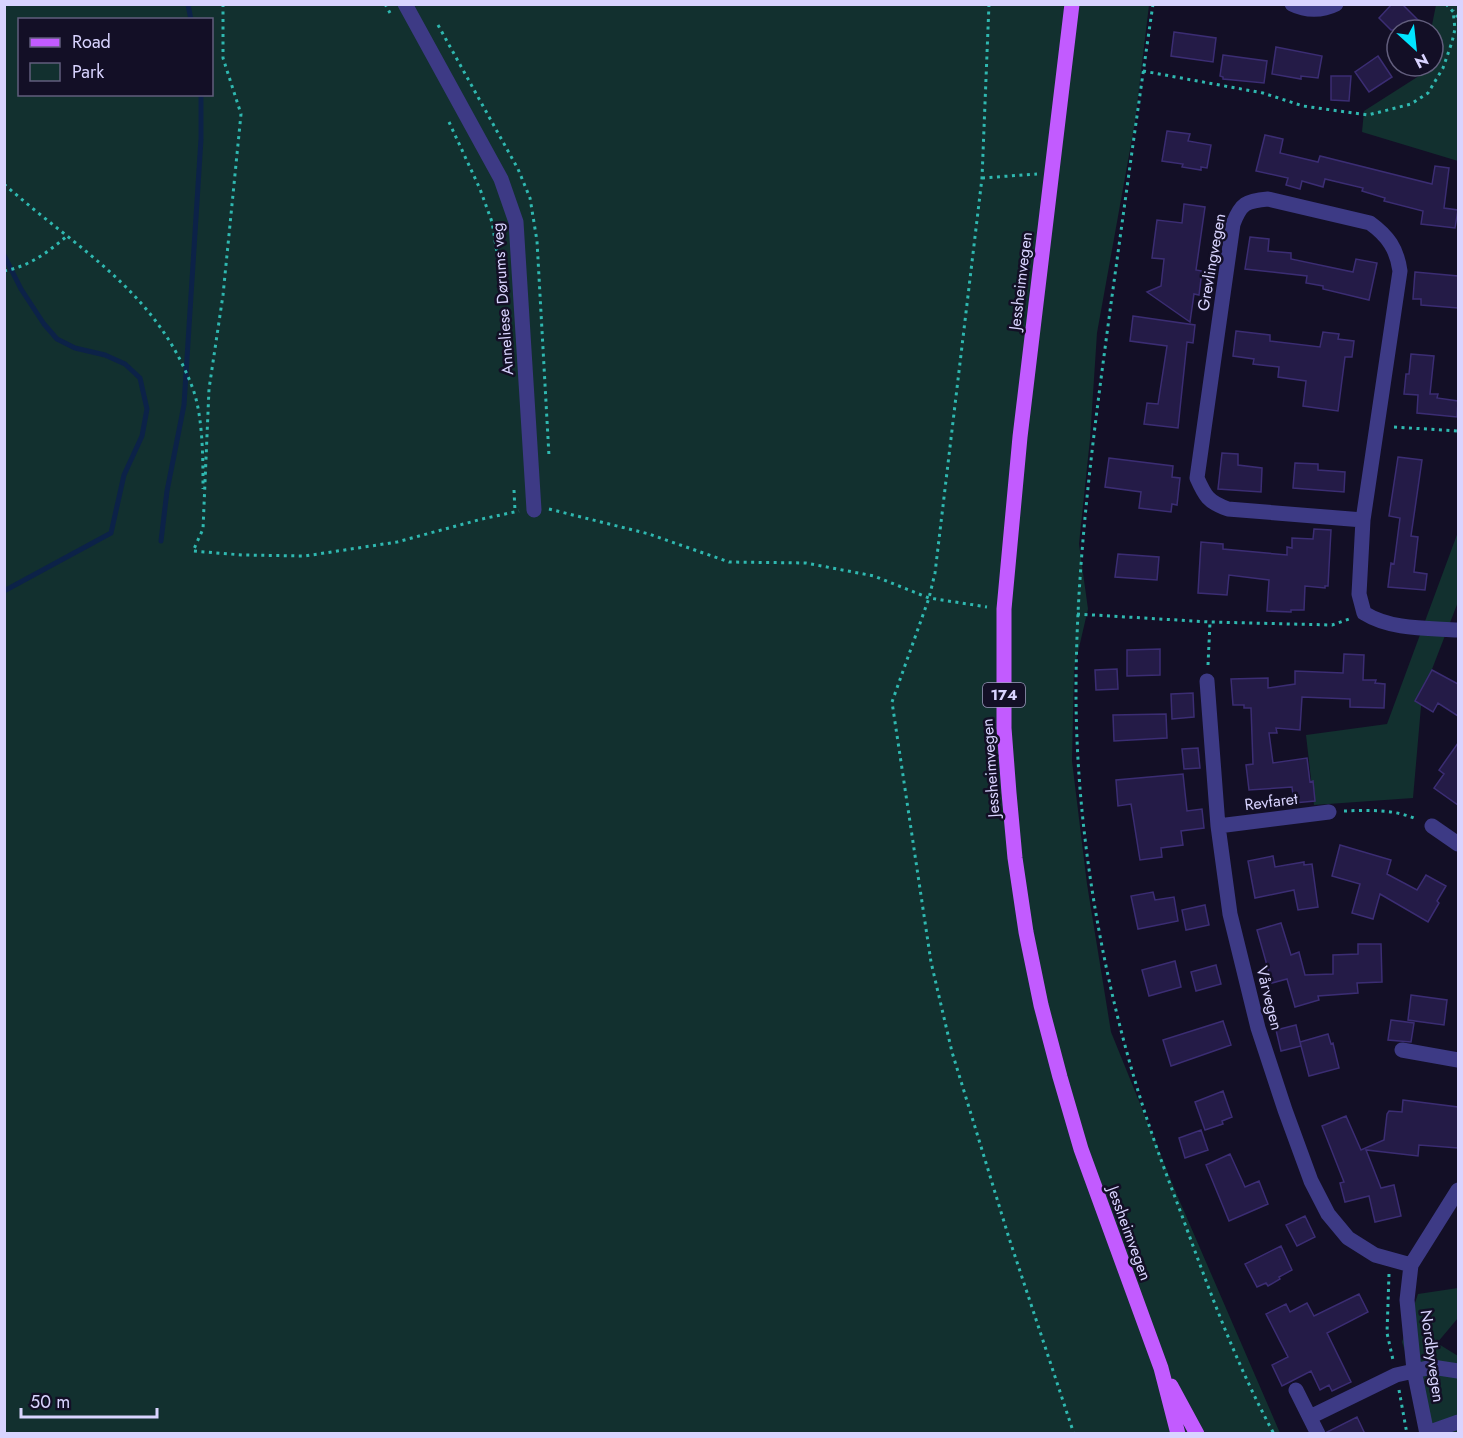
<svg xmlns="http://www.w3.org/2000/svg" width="1463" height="1438" font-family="Jost,sans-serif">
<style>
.green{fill:#12302f;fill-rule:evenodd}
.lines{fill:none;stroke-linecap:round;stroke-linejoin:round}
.stream{stroke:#0c2248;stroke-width:5}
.building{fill:#241b47;stroke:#3b2d73;stroke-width:1.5}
.path{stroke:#2fb8b0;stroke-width:3;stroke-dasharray:3 4.5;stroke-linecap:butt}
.minor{stroke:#3d3a85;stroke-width:15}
.major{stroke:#c25bff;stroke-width:15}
.labels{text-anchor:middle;stroke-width:5;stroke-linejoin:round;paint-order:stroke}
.shield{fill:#130f26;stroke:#9e99be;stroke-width:1.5}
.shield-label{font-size:15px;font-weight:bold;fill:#d9d4ff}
.street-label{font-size:16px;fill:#d9d4ff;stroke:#130f26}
</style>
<rect width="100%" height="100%" fill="#130f26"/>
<path class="green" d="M5,5H1149L1135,122L1097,333L1090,439L1079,544L1088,609L1074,669L1072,761L1087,884L1111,1032L1177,1195L1280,1433L5,1434ZM20,20H212V94H20Z
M1436,5H1458V161L1362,132L1364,111L1422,74L1423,66H1433V30H1431Z
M1458,532V602L1422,695L1413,798L1314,805L1306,735L1387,724Z
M1458,1288V1318L1437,1343L1458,1356V1433H1432L1402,1342L1418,1294Z"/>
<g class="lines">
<path class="stream" d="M188,4L191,20
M4,255L21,289L44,324L57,339L75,348L105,355L125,364L140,378L147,409L142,436L124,475L111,533L4,591
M161,541L167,491L184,405L201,139V94"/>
</g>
<path class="building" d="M1392,4H1402L1421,23L1414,30H1391L1379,18Z
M1174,32L1216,38L1213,62L1171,56Z
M1276,47L1322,56L1318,78L1301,76V79L1272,74Z
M1223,55L1267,61L1264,83L1223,79V77L1220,76Z
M1378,56L1392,77L1369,92L1355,72Z
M1331,76H1351L1349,101L1331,100Z
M1167,131L1190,134L1188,141L1211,145L1207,168L1201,167V170L1182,167L1183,164L1162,161Z
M1265,135L1283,139L1280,153L1318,162L1320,156L1432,184L1435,166L1449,168L1444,208L1458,210L1455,228L1421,224L1423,211L1384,201L1385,198L1362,191L1363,188L1325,179L1323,187L1302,181L1300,189L1286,185L1288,178L1256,171Z
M1184,204L1205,207L1196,270L1202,271L1199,295L1194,294L1190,322L1147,292L1161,286L1164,259L1152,258L1157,220L1182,223Z
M1250,237L1269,239L1268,251L1291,253V259L1353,272L1356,259L1377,263L1369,300L1323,289V286L1306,283L1307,276L1245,269Z
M1415,272L1458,276V308L1421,305V299H1413Z
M1133,316L1195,325L1193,343L1187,342L1178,428L1144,424L1147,403L1158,404L1167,346L1130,341Z
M1236,331L1270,335V341L1320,347L1323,332L1339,334L1338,339L1354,341L1352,357H1345L1338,411L1303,406L1306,381L1278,377L1279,367L1253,364L1254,359L1233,356Z
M1411,354L1434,356L1430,394H1438L1437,398L1458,401L1457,417L1417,413L1418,395L1404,394L1406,374H1409Z
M1222,453L1238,454V465L1262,468L1261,492L1218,489Z
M1398,457L1422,460L1411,536L1418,537L1414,572L1427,574L1425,590L1388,587L1391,563L1394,564L1400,518L1389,516Z
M1109,458L1173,466L1172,477L1180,478L1177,505L1172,504L1171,512L1139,508L1141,492L1105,487Z
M1295,463L1318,464V470L1345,472L1344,492L1293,488Z
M1314,529L1331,530L1328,586H1325V588L1305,586L1304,610H1291V612L1267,611L1269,580L1229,575L1227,595L1198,593L1201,542L1223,544V549L1287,555V547L1292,548V538L1313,539Z
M1118,554L1159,557L1157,580L1115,577Z
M1160,649V675L1127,676V650Z
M1344,654L1364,655L1363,680H1376L1375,683L1385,684L1384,708L1350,707V699L1302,697L1300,730L1276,728L1277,733H1269L1273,763L1307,758L1310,782L1313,781L1315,801L1294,803L1292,787L1249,790L1246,765L1253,764L1251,708H1244V705H1233L1231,679L1268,678V688L1295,684V671L1343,673Z
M1117,669L1118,689L1096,690L1095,670Z
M1432,670L1458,684V716L1438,703L1433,712L1415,701Z
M1193,693L1194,717L1172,719L1171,694Z
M1166,714L1167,738L1114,741L1113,715Z
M1458,743V805L1434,788L1444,774L1439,770Z
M1198,748L1200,768L1184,769L1182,749Z
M1183,774L1187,811L1202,809L1204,828L1181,831L1183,845L1161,848L1162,857L1140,860L1131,804L1118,806L1116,780Z
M1340,845L1391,860L1387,874L1417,890L1426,875L1446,886L1437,901L1439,903L1428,922L1380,894L1373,919L1352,913L1360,884L1332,876Z
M1273,856L1275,867L1304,862V865L1312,864L1318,907L1298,910L1294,890L1255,898L1248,861Z
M1153,892L1155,900L1174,897L1178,921L1138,929L1131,896Z
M1205,905L1209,925L1186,930L1182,910Z
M1281,923L1291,955L1299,952L1305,975L1333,974V955L1358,954V944H1381L1382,982L1357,983L1358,993L1318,996L1319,1000L1295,1007L1287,979L1272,983L1257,930Z
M1175,961L1181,987L1149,996L1142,970Z
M1216,965L1221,984L1196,991L1191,972Z
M1411,995L1447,1000L1444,1025L1408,1020Z
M1391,1020L1414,1023L1411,1042L1388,1040Z
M1223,1021L1231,1045L1171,1066L1163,1040Z
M1296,1025L1301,1046L1281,1051L1276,1030Z
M1328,1034L1331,1044L1333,1043L1339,1068L1309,1076L1300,1042Z
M1223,1091L1232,1117L1222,1121L1223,1124L1205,1130L1195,1102Z
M1403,1100L1458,1107V1148L1419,1145L1418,1156L1366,1150L1381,1188L1394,1185L1401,1216L1375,1222L1369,1196L1345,1202L1340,1183L1344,1182L1322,1126L1346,1116L1361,1150L1384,1140L1387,1114L1389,1111L1402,1112Z
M1201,1130L1208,1150L1185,1158L1179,1138Z
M1230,1154L1245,1187L1259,1181L1268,1204L1229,1221L1206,1165Z
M1305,1216L1315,1237L1297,1246L1286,1225Z
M1281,1246L1292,1270L1279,1277L1280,1279L1268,1286L1266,1283L1257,1287L1245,1264Z
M1359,1294L1368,1312L1327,1333L1351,1382L1332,1391L1329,1385L1320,1390L1311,1371L1282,1386L1272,1365L1288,1357L1266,1314L1286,1304L1290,1312L1307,1303L1314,1316Z
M1357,1417L1365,1434H1328L1327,1432Z"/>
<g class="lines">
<path class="path" d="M223,4V58L241,114L223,295L209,389L203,529L193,551L242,555L305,556L397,542L482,519L519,511
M385,4L390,13
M989,4L982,178L935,573L929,598L892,702L931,962L952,1052L1009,1238L1074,1434
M1153,4C1138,107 1124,209 1110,311C1093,438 1076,564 1076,692C1076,837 1105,997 1152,1134C1162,1164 1174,1194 1185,1224C1211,1295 1237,1366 1274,1434
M1446,4L1458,17
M438,25L518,169L530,198L537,241L549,456
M1143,71L1263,93L1303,106L1368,115L1411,104L1428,93L1443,68L1452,42L1455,29L1453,10
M449,122L480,189L492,222L502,283
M982,178L1037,174
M4,184C78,250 156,290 193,389C203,417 203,459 203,489
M4,271C30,266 48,252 67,236
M1394,427L1458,431
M514,490L515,511
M549,509L649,534L729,562L806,563L874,576L929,598L987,607
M1077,614L1210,622L1332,625L1349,619
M1208,665L1210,622
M1344,811C1368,810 1394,809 1416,819
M1389,1274L1387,1333L1393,1360
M1399,1390L1407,1434"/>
<path class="minor" d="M405,4L501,179L516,222L534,510
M1292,4C1306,11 1322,11 1336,4
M1363,520L1228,509C1208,502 1205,496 1197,478L1233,224C1241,203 1246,201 1268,199L1370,223C1388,236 1397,249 1400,271L1363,520L1359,594L1364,613C1391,630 1428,628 1458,630
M1207,681L1218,826L1230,914L1258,1028L1285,1110L1311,1181L1328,1214L1348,1238L1375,1255L1411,1265
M1218,826L1329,812
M1432,826L1458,844
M1402,1050L1458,1060
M1296,1390L1318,1434
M1310,1417L1396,1375L1432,1367L1458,1371
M1427,1433L1458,1422
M1427,1434L1414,1370L1407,1300L1411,1265L1458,1190"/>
<path class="major" d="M1072,4L1020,437L1004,609V728L1009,793L1015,858L1026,932L1041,1005L1060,1077L1081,1149L1161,1368L1178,1434
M1171,1386L1197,1434"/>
</g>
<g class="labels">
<rect class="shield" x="983" y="683" width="42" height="24" rx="4.5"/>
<g class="shield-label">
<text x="1004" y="700">174</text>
</g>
<g class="street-label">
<text transform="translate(1211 262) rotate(-80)" y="6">Grevlingvegen</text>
<text transform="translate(1020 281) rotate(-83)" y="6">Jessheimvegen</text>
<text transform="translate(502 299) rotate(-94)" y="6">Anneliese Dørums veg</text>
<text transform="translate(990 768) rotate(-94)" y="6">Jessheimvegen</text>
<text transform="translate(1271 801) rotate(-7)" y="6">Revfaret</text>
<text transform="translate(1270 998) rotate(76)" y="6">Vårvegen</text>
<text transform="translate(1130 1233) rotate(70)" y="6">Jessheimvegen</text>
<text transform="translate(1433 1356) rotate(82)" y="6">Nordbyvegen</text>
</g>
</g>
<rect width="1463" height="1438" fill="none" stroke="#d9d4ff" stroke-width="12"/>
<rect x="18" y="18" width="195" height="78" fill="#130f26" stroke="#625e7d" stroke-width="1.5"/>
<rect x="30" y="38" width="30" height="9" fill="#c25bff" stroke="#625e7d" stroke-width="1.5"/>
<text x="72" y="48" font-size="18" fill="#d9d4ff">Road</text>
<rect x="30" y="63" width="30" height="18" fill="#12302f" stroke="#625e7d" stroke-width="1.5"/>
<text x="72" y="78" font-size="18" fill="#d9d4ff">Park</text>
<g transform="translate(1415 48) rotate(153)"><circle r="28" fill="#130f26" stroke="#625e7d" stroke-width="1.5"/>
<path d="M0-4.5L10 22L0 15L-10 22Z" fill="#00e5ff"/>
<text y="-9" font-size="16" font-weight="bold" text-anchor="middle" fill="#d9d4ff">N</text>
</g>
<path d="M21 1408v9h136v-9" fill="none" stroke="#d9d4ff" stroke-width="3"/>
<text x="30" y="1408" font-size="18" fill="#d9d4ff" stroke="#130f26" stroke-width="4.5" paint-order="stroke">50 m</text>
</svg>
